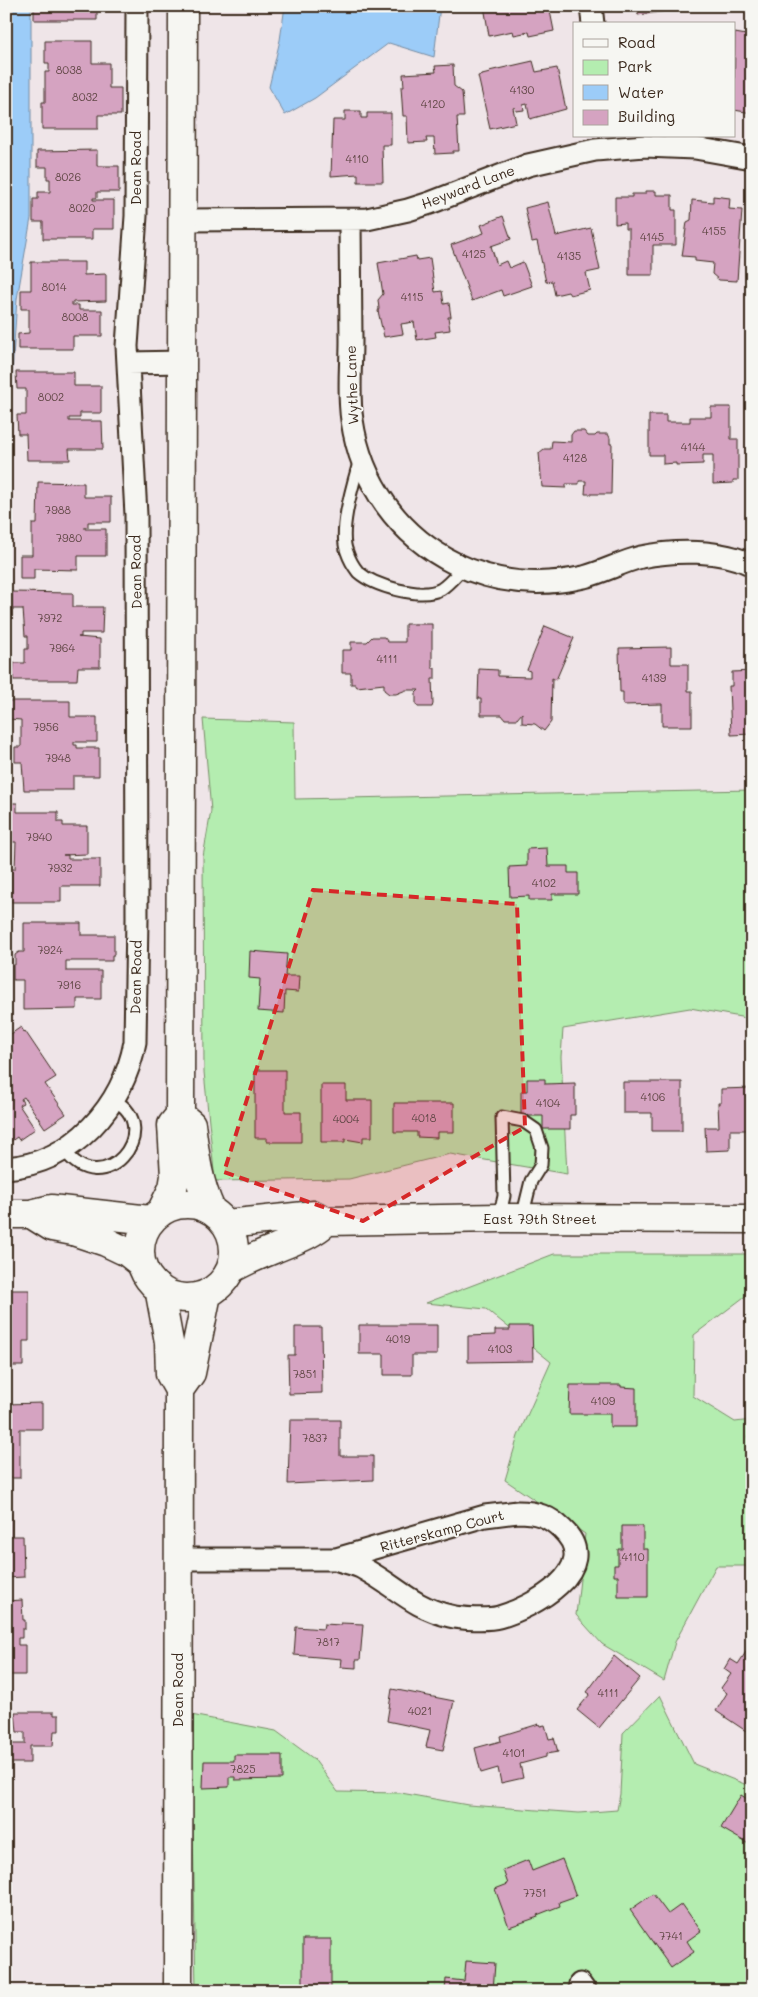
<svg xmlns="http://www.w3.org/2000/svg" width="758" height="1997" font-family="Mali,sans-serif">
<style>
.green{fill:#b4edb0;stroke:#788c67}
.water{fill:#9cccf8;stroke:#758ba1}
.building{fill:#d5a3c1;stroke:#3b2a1e}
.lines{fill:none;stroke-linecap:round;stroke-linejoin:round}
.lane-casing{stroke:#3b2a1e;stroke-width:15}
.street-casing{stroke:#3b2a1e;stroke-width:25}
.secondary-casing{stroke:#3b2a1e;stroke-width:31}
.lane{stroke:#f6f6f2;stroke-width:11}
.street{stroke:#f6f6f2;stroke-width:21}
.secondary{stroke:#f6f6f2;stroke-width:28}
.marked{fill:#d62828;fill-opacity:0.2;stroke:#d62828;stroke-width:4;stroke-dasharray:10 6;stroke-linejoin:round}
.labels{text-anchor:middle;stroke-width:4;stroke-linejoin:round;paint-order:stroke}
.number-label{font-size:11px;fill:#624847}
.street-label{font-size:14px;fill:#3b2a1e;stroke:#f6f6f2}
</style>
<rect width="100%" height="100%" fill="#efe5e8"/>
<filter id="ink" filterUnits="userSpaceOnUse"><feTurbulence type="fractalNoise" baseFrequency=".02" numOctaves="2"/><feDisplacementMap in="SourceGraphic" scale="10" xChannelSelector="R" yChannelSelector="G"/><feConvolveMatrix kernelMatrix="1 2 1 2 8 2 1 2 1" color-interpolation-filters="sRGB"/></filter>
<g filter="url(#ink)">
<path class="green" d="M203,719L294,722L295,799L752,790V1019L690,1008L563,1029L561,1057L567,1174L450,1154L349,1179L215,1181L204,1072L203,857L211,811Z
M554,1254H752V1291L694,1335L693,1396L735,1422L752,1420V1566H716L675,1642L664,1681L602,1644L576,1615L585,1534L505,1480L518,1436L551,1362L486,1309L426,1303Z
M660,1695L694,1764L752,1787V1991H196L191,1715L276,1731L314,1759L338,1792L401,1793L468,1805L579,1813L617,1810L620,1794L623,1733Z"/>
<path class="water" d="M6,6H31V218L17,299L11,388L6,539Z
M285,6H440L434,57L389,43L315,98L285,115L269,87L280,40Z"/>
<path class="building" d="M34,6H120V7H97V20H34Z
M484,6H547L548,11H550L554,31L530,36L529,32L514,35L513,31L489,36Z
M637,6H689L690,8L638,15Z
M735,33L752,36V59L748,81L752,82V113L734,110Z
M45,41H92V63H109V88H121V115H98V129H42V102H45V72H49V63H45Z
M533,61L536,72L557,68L566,109L530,119L527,104L523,105L524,110L516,111L515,107L513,108L516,123L490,129L478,76L490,73L489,71Z
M453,65L454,86L462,92L464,117H457L459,151H453V153L435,154L434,138H426L427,142L408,143L407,116H403L401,87H404L403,74L436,72L435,66Z
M345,111H361V118H367V113H391V145H382L383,182H358V174L331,176L333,120H345Z
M97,150V166H119V192H97V198H93V200H114V229H92V239H43V222H33V199H38V192H50V179H47V167H37V151Z
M645,191H656V195H672V210H676V245H653V275H629V229H625V223L615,224V197H632V194H645Z
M713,196L730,198L729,209L742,210L737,281L719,280L712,274L713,263L695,261V257L682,256L687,222L691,220L692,200L713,202Z
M548,202L556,236L591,228L600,270L586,273L590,290L570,295L568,292L555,295L552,281L546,282L537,241L532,242L525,208Z
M503,216L511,239L491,246L497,265L506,261L509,268L523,262L532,286L503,296L501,290L472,301L451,245L484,233L481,225Z
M416,256L417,260L430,258L435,292L442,291L444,304L449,303L451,317H448L450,330L435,332L436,337L417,340L414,322L401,324L403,334L384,337L378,311L379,309L378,300L383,294L378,263Z
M31,262H84V275L106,274V301L72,302V305H79V310H102V336H73V349H18V334L29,333V309H21V290H31Z
M16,372H74V386H101V413H80V418H69V421H102L103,449H69L70,460H27L26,434H18L17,415H26V389H17Z
M711,407H731V439H738V480H733V483L713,484V455H703V464L676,465V463L663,464V455H649V415H666V422H690V417H711Z
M574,431H584L588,436H595L597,434H608L610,438V444H612L611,494H585L586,481H579V484H566V488L542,487L539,453L544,449H551L552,441L571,442V435Z
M38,482L84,483V497H111V522H88V527H85V529H106V556H78V570L34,569V579H20V555H32V524H37Z
M12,592L73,593V607H103L102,633H81V637H78L100,639V667H78L77,680H13L14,663H25V649H28V636H25L23,609H12Z
M405,624H432V668H435V679H432L433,704L432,707H418L416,704V693L419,690H406L396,694H389L384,690V684L357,687L355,684H351V673H342V650H351V642H367L372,637H384L388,642H405Z
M545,626L574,638L556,680L552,678L551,722L544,731L535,724L522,723V713L517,719H505L502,715H481V699H478L479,669L498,670V676L530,677V671L527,670Z
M671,647V664H688V691H692V726H662V704L623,705V692H620L619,648Z
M752,671V734L731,735L729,686H732V672Z
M8,701H70V717H97V742H74V745H77V748H99V776H73V790H24L22,762H15V747H21V720L8,719Z
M6,803H17V812H58V822H63V826H87V854L63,855H68V859H100V886H61V902H11V869H15L16,842H8Z
M547,848L548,866H568V873H578V894H552V900H529V896L510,897L509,867L527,866V849Z
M24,923H81V935H114V955H112V961H66V971H101V999H77V1009L23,1010V980H13V965H15V955L19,952H24Z
M250,951L287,954L285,976H299L298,992L285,991L284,1013L258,1011L260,979L249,978Z
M21,1027L24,1032L25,1031L56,1077L45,1084L66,1114L45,1128L24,1097L21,1099L23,1103L19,1105L35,1129L19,1140L17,1137L10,1142L6,1136V1041L10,1039L8,1036Z
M255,1070H285V1112H301V1142H267V1138H255Z
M527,1079H545V1084L575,1083V1115H570V1129H543V1116H521V1091H527Z
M623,1082H682V1131H652V1113H623Z
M321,1085H346V1100H372V1137H363V1142L345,1139V1142H321Z
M752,1088V1134V1130H730V1150L706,1151L705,1127H719L718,1103H721V1089Z
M394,1103H454V1132H437V1138L417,1137V1132H394Z
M6,1290H29V1341H23V1366H6Z
M359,1325H437V1355H412V1375H384V1354H359Z
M510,1326H532L533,1361L468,1362V1336L495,1335V1330H510Z
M295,1327H321L322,1393L289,1394L288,1355H295Z
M570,1385H621V1387L636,1388V1427H610V1414H569Z
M42,1403V1429H20V1478H6V1404Z
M290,1420H340V1456H373V1480L288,1484Z
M749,1432H752V1463H749Z
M6,1513H11V1536H23L24,1577L6,1578Z
M622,1526H643V1549H648V1597H618V1576H614V1565H618V1549H622Z
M22,1600L23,1620H25V1629H22V1638H18V1645H25V1675H6V1601Z
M341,1623L363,1624L360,1660H356V1668L341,1667L342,1659L294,1655L296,1627L323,1629L324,1624L341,1625Z
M750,1646L752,1647V1722L746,1731L716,1711L727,1693L721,1688L731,1674L724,1669L730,1659L738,1664Z
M614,1656L640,1678L599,1728L577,1710L590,1694L587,1692Z
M392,1689L454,1701L443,1750L426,1747L430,1730L387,1721Z
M15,1712H54V1715H59V1731H54L53,1746H30V1763H6V1744H25V1732H17Z
M539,1724L540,1726L545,1725L549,1739L554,1738L558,1752L546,1754V1757L520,1764L523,1778L501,1783L498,1768L481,1773L475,1748L501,1741L500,1736Z
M234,1755H282V1779L235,1780V1777H229V1787L203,1788L204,1761H234Z
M741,1795L752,1802V1846L721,1828Z
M562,1859L576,1896L559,1902L560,1906L537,1915L538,1917L509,1927L495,1889L508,1884L503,1870L528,1860L532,1871Z
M653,1894L668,1914L682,1904L701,1931L687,1941L694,1952L671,1968L630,1910Z
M303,1939H331V1991H303Z
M466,1961L495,1963L493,1991H445L446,1979L464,1981Z"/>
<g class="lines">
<g class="lane-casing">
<path id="lane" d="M360,459C354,481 338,531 347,552C349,558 354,567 358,572C374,586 421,600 441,589C449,584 456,575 463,568
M64,1149C101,1206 167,1129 114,1100
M499,1218L504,1196L502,1117L523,1121L536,1130L542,1148L541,1165L531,1181L522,1218"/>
</g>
<g class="street-casing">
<path id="street" d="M591,6L593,24
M182,220L367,219L408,210L430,203L528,165L595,150L645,146L695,148L752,158
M350,220C350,260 351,301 351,341C351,367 348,395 352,420C361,483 399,536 456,564C496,583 540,587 584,577C603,572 622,562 641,557C674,550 721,549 752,565
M128,363L182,362
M6,1168C74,1163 123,1106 135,1042L137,918L136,515L127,346L136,216L137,6
M518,1512C536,1512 549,1516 562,1529C605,1569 531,1608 499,1617C488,1620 462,1619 450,1616C412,1607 397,1587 364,1569C356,1564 345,1563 336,1559L485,1516Z
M179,1559H336
M580,1984L585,1991"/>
</g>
<g class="secondary-casing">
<path id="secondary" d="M180,1115L191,1124C195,1155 198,1182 211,1210
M140 1251a47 47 0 1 1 94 0a47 47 0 1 1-94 0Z
M161,1212L173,1188L175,1176L172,1125L180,1115L183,6
M6,1214H30L51,1209L150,1220
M36,1217L52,1227L73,1231L106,1242L127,1252L141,1263
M226,1224L314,1215L327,1221L499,1218L752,1219
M231,1269C245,1261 259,1255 274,1249C293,1241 312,1235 327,1221
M159,1288L169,1342L170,1374L179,1390L178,1991
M179,1390L191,1373L207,1294"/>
</g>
<use href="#lane" class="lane"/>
<use href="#street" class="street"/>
<use href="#secondary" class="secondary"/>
</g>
</g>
<path class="marked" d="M313,890L517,904L525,1127L363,1221L224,1172Z"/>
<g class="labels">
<g class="number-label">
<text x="69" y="74">8038</text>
<text x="522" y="94">4130</text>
<text x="85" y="101">8032</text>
<text x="433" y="108">4120</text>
<text x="357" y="163">4110</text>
<text x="68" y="181">8026</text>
<text x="82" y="212">8020</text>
<text x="714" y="235">4155</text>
<text x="652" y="241">4145</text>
<text x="474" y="258">4125</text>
<text x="569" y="260">4135</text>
<text x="54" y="291">8014</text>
<text x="412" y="301">4115</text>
<text x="75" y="321">8008</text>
<text x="51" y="401">8002</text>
<text x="693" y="451">4144</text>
<text x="575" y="462">4128</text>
<text x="58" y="514">7988</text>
<text x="69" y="542">7980</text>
<text x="50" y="622">7972</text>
<text x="62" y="652">7964</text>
<text x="387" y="663">4111</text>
<text x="654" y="682">4139</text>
<text x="46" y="731">7956</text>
<text x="58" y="762">7948</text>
<text x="39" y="841">7940</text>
<text x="60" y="872">7932</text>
<text x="544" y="887">4102</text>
<text x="50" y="954">7924</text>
<text x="69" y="989">7916</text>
<text x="653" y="1101">4106</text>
<text x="548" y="1107">4104</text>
<text x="424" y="1122">4018</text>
<text x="346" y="1123">4004</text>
<text x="398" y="1343">4019</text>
<text x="500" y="1353">4103</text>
<text x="305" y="1378">7851</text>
<text x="603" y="1405">4109</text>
<text x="315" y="1442">7837</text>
<text x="633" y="1561">4110</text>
<text x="328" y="1646">7817</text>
<text x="608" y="1697">4111</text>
<text x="420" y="1715">4021</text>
<text x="514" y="1757">4101</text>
<text x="243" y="1773">7825</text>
<text x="535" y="1897">7751</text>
<text x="671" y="1940">7741</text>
</g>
<g class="street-label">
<text transform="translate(136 168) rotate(-90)" y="5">Dean Road</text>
<text transform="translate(468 187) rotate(-21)" y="5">Heyward Lane</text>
<text transform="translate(352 385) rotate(-92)" y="5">Wythe Lane</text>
<text transform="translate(136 572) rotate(-91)" y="5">Dean Road</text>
<text transform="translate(136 977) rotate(-89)" y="5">Dean Road</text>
<text x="540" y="1224">East 79th Street</text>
<text transform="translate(442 1531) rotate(-15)" y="5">Ritterskamp Court</text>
<text transform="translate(178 1690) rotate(-90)" y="5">Dean Road</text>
</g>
</g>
<rect width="758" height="1997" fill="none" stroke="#f6f6f2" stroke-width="25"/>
<rect x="12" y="12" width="733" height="1972" fill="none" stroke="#3b2a1e" stroke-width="2" filter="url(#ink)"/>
<rect x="573" y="22" width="162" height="115" fill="#f6f6f2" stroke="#aba49d"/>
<rect x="583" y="39" width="25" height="8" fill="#f6f6f2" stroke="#aba49d"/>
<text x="618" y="48" font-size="15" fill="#3b2a1e">Road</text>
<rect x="583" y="60" width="25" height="15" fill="#b4edb0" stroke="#aba49d"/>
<text x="618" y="72" font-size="15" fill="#3b2a1e">Park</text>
<rect x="583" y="85" width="25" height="15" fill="#9cccf8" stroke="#aba49d"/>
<text x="618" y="98" font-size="15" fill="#3b2a1e">Water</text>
<rect x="583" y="110" width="25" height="15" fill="#d5a3c1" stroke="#aba49d"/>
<text x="618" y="122" font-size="15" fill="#3b2a1e">Building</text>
</svg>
